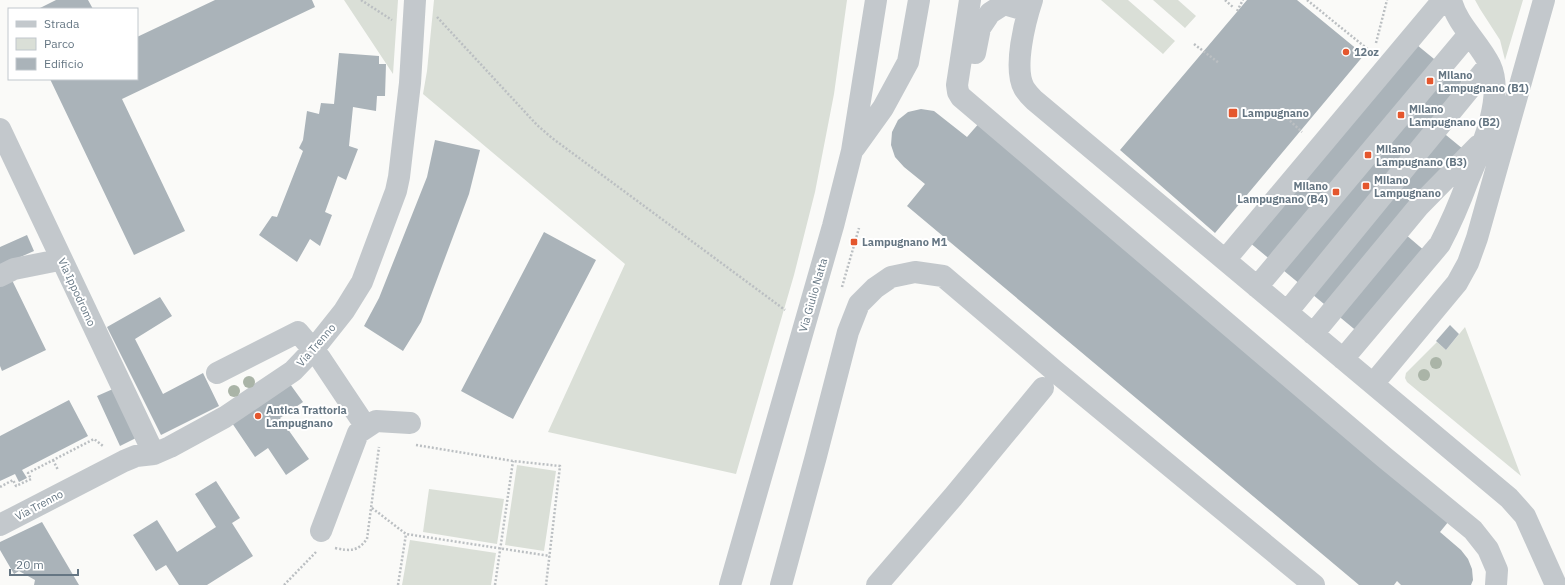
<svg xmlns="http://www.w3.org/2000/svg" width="1565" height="585" font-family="'IBM Plex Sans',sans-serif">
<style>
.green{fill:#dadfd7}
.building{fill:#aab3b9}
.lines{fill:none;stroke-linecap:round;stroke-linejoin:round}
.path{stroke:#bbbfc2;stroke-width:2.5;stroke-dasharray:2 2;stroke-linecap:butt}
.minor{stroke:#c3c8cc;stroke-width:22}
.tree{fill:#aab4a7}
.poi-dot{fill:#e4572e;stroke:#fff;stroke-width:1.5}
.labels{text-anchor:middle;stroke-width:4;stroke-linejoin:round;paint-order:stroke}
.poi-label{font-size:11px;font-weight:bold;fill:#657683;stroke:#fff;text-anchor:start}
.street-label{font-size:11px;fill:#657683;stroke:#fff}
</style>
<rect width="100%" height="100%" fill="#fafaf8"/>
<path class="green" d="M344,0H398L393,74Z
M434,0H847L834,94L815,192L794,275L736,474L548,432L625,264L423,94L427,71Z
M1101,0H1128L1175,41L1163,54Z
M1153,0H1178L1196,16L1185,28Z
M1475,0H1523L1505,60L1500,40L1480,9Z
M1465,327L1521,476L1407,382L1405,378L1406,373L1437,342L1446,350Z
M517,465L556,471L544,551L505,545Z
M429,489L504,499L497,544L423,532Z
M410,540L496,553L491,585H402Z"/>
<path class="building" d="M56,0H88L93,9H38Z
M215,0H312L315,7L122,99L185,231L134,255L50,79H137V37Z
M1247,0H1297L1364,55L1215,233L1120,150Z
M1417,45L1467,86L1435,126L1463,149L1398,228L1426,252L1359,333L1249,242Z
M339,53L379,56V64H386L385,96H377L376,111L353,107L349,146L358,149L346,180L338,176L325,212L332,215L320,246L310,239L297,262L259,235L272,216L277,217L303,151L299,148L303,140L307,111L319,114L321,103L334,104Z
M921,109L934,111L967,137L981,121L1453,516L1440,532L1461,550L1468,559L1472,569L1473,580L1471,585H1401L1397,581L1394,585H1359L907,206L925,184L904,167L895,157L891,145L892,132L898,120L908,112Z
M435,140L480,150L469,194L421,322L403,351L364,326L379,298L427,177Z
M544,232L596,260L513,419L461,391Z
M27,235L34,251L0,266V247Z
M12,280L46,350L2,371L0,366V286Z
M160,297L172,316L135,339L163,394L203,373L219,406L161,435L107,327Z
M1450,325L1459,334L1446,350L1436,341Z
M290,384L303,402L280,418L309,459L286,475L268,448L255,457L232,423Z
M113,389L136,438L120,446L97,396Z
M69,400L88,436L22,470L27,478L19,482L15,474L0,481V436Z
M216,481L240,518L232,523L253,556L207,585H179L166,565L156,571L133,535L157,520L177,552L216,527L195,494Z
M42,522L79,585H34L35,580L19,571L14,574L0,550V542Z"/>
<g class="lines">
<path class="path" d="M361,0L392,20
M1225,0L1234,8
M1307,0L1370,51
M1237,11L1243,0
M437,17L537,125L552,138L785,310
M1376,43L1387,0
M1194,44L1219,63
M1287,118L1302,132
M842,287L859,228
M416,445L513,461L560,466L546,585
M53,460L58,470
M0,487L13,480L16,486L31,479L28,473L94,439L103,446
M372,508L406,534L550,556
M335,548C350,551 357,552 367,539L379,447
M284,585L316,552
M398,585L406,534
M495,585L513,461"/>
<path class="minor" d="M970,0L957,85L958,92L961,97L1384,457L1473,530L1488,549L1497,570L1496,585
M1032,0C1025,21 1013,68 1024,88C1027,93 1031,97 1034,100L1509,498L1525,516L1556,585
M975,53L980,28L990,13L1004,4L1028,11
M0,129L154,454
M855,147L883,108L908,62L919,0
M1225,260L1443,0
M0,276L14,269L54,261
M1257,287L1469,34
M1287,312L1489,65
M1313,334L1419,206L1478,146
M1343,359L1440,244C1451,223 1460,202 1468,180C1481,149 1505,97 1490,65C1479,42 1457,25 1451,0
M217,373L298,332L320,358L366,427
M1373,384L1457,283L1468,263L1477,238L1544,0
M0,525L124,461L136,456L154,454L170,447L225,417L293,371L313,350L344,311L362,282L396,191L399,177L410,83L415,0
M321,531L358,433L376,421L410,423
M730,585L833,226L852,151L876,0
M781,585L816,456L848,332L859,304L875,288L891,277L915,272L943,276L1056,372L1314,585
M877,585L953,497L1043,388"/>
</g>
<g class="tree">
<circle cx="1436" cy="363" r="6"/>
<circle cx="1424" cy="375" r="6"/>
<circle cx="249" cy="382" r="6"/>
<circle cx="234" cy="391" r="6"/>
</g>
<g class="poi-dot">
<circle cx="1346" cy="52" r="4"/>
<rect x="1426" y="77" width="8" height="8" rx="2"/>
<rect x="1228" y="108" width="10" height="10" rx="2"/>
<rect x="1397" y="111" width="8" height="8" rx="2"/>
<rect x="1364" y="151" width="8" height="8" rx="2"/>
<rect x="1362" y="182" width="8" height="8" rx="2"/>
<rect x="1332" y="188" width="8" height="8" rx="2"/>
<rect x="850" y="238" width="8" height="8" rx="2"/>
<circle cx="258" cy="416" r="4"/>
</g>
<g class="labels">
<g class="poi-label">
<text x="1354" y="56">12oz</text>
<text x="1438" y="79">Milano<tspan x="1438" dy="13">Lampugnano (B1)</tspan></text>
<text x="1409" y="113">Milano<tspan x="1409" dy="13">Lampugnano (B2)</tspan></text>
<text x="1242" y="117">Lampugnano</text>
<text x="1376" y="153">Milano<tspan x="1376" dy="13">Lampugnano (B3)</tspan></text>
<text x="1374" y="184">Milano<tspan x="1374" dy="13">Lampugnano</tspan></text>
<text x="1328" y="190" text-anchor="end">Milano<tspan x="1328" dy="13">Lampugnano (B4)</tspan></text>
<text x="862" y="246">Lampugnano M1</text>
<text x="266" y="414">Antica Trattoria<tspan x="266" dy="13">Lampugnano</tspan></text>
</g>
<g class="street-label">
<text transform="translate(77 292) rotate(65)" y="4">Via Ippodromo</text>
<text transform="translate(813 295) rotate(-74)" y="4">Via Giulio Natta</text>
<text transform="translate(316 345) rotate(-49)" y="4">Via Trenno</text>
<text transform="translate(39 505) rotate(-28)" y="4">Via Trenno</text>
</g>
</g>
<rect x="8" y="8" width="130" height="72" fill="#ffffff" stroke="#c1c8cd"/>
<rect x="16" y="21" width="20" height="6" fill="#c3c8cc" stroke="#c1c8cd"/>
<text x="44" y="28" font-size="12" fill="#657683">Strada</text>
<rect x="16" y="38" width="20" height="12" fill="#dadfd7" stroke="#c1c8cd"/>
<text x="44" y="48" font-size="12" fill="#657683">Parco</text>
<rect x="16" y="58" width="20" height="12" fill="#aab3b9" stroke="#c1c8cd"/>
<text x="44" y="68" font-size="12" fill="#657683">Edificio</text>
<path d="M10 569v6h68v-6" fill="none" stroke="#657683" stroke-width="2"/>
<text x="16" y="569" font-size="12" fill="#657683" stroke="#ffffff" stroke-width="3" paint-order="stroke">20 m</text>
</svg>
